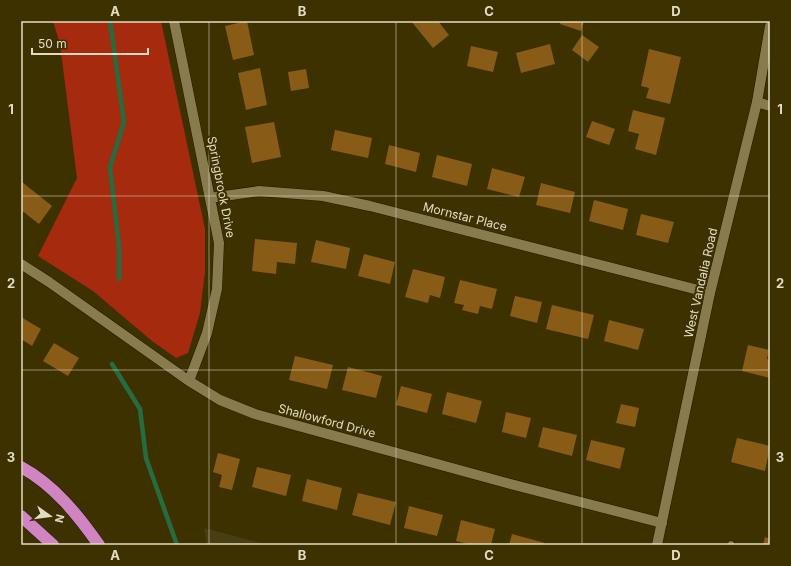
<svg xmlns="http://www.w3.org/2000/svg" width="791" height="566" font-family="Inter,sans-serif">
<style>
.built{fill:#493e13}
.forest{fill:#a62a0d}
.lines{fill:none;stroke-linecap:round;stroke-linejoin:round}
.stream{stroke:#256c41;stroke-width:4.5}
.building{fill:#885c17}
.service-casing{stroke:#201903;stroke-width:7}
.minor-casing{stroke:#201903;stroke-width:11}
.tertiary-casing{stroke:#201903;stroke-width:11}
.secondary-casing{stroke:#201903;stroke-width:11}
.motorway-casing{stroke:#201903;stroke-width:13}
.service{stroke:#887b4d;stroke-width:6}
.minor{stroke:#887b4d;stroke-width:10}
.tertiary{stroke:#887b4d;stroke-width:10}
.secondary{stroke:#887b4d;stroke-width:10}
.motorway{stroke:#d084c2;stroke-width:12}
.grid{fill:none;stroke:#e3dcc4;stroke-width:1;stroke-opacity:0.55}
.labels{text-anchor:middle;stroke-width:4;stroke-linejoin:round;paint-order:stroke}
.street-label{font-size:12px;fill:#e3dcc4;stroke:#3d3100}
.neatline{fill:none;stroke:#e3dcc4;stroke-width:1.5}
.grid-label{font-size:13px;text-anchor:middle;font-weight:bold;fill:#e3dcc4}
</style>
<rect width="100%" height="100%" fill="#3d3100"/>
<path class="built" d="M204,528L268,545H207Z"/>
<path class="forest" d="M53,21H161L205,229V272L200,313L188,353L176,358L152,341L93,291L38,256L77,178L60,44Z"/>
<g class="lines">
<path class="stream" d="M110,21L124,122L110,167L119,247V279
M112,364L140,409L146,458L177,545"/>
</g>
<path class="building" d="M247,21L254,55L233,60L225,26Z
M411,21H438L449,35L433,48Z
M561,21H584L581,31L560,24Z
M582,35L599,47L588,62L572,50Z
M550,44L555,64L521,73L516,53Z
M471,46L498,52L493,72L467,66Z
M649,49L681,57L670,104L646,98L649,88L641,86Z
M260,68L267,105L246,110L238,73Z
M306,69L309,88L291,91L288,72Z
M633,110L665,118L656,155L635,149L639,134L628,131Z
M592,121L615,129L609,145L586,137Z
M274,122L281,157L252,163L245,127Z
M335,130L372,138L368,158L331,150Z
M389,145L420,153L416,172L385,164Z
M437,155L472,164L467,186L432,177Z
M492,168L525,177L519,197L487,189Z
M22,182L52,206L39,224L21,210Z
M541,183L575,192L570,213L536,205Z
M594,200L628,209L623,230L589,221Z
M641,214L674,222L668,243L636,235Z
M255,239L297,243L295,264L277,262L276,274L252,271Z
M316,240L350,248L346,269L311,262Z
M364,254L395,262L390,284L358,276Z
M413,269L445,277L440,298L430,295L428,303L405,297Z
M460,280L497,289L492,309L480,306L478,314L462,310L464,305L454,303Z
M515,296L542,302L537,323L510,316Z
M552,305L594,315L588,339L546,329Z
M21,317L41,329L32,346L21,339Z
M609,320L644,329L638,350L604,341Z
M54,343L79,358L68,376L43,361Z
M748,345L769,350L767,359L770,360V378L742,371Z
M295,356L333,365L327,389L289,380Z
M348,367L382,376L376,398L342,390Z
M401,386L432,394L427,413L396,405Z
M447,392L482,401L476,423L442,414Z
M621,404L639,408L635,427L616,423Z
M506,412L531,418L526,438L502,432Z
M543,427L577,435L572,456L538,447Z
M737,438L770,446L765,471L731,462Z
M591,440L625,448L620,469L586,460Z
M218,453L240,459L232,490L219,487L222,475L213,472Z
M257,467L291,475L286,496L252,487Z
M307,479L342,488L337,510L302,501Z
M358,493L396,502L390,525L352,515Z
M409,506L443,515L437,536L404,528Z
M461,520L495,529L491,545H472L456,541Z
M512,534L545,543L544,545H509Z
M765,537L770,539V545H763Z"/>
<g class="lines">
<g class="service-casing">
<path id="service" d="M731,545V544"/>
</g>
<g class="minor-casing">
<path id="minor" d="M174,21L219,243L217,289L207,333L189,381
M210,198L259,191L323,196L370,206L710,293
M21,264L49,282L189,381L220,400L255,414L503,482L662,523"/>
</g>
<g class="tertiary-casing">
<path id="tertiary" d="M757,102L770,106"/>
</g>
<g class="secondary-casing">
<path id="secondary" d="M657,545L710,293L757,102L770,26"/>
</g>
<g class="motorway-casing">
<path id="motorway" d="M21,467C54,485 78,515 99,545
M21,516L53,545"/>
</g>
<use href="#service" class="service"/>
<use href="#minor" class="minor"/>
<use href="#tertiary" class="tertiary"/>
<use href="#secondary" class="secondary"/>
<use href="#motorway" class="motorway"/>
</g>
<path class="grid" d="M209,21V545M396,21V545M582,21V545M21,196H770M21,370H770"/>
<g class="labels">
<g class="street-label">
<text transform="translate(221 187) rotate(79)" y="4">Springbrook Drive</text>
<text transform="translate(465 217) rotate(14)" y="4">Mornstar Place</text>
<text transform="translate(701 283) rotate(-77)" y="4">West Vandalia Road</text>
<text transform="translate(327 421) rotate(15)" y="4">Shallowford Drive</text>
</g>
</g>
<rect width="791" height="566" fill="none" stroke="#3d3100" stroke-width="44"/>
<g transform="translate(50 516) rotate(104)" stroke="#3d3100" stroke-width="3" paint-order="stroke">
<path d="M0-3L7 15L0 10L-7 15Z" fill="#e3dcc4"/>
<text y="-6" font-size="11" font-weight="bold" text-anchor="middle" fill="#e3dcc4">N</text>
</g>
<path d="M32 48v6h116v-6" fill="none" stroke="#e3dcc4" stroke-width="2"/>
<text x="38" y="48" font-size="12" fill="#e3dcc4" stroke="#3d3100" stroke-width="3" paint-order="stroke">50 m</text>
<rect x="22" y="22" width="747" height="522" class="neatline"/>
<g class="grid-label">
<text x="115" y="16">A</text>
<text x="302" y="16">B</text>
<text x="489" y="16">C</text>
<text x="676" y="16">D</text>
<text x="11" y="114">1</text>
<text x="780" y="114">1</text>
<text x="11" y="288">2</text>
<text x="780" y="288">2</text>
<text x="11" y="462">3</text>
<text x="780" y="462">3</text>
<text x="115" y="560">A</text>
<text x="302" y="560">B</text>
<text x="489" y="560">C</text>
<text x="676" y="560">D</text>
</g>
</svg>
